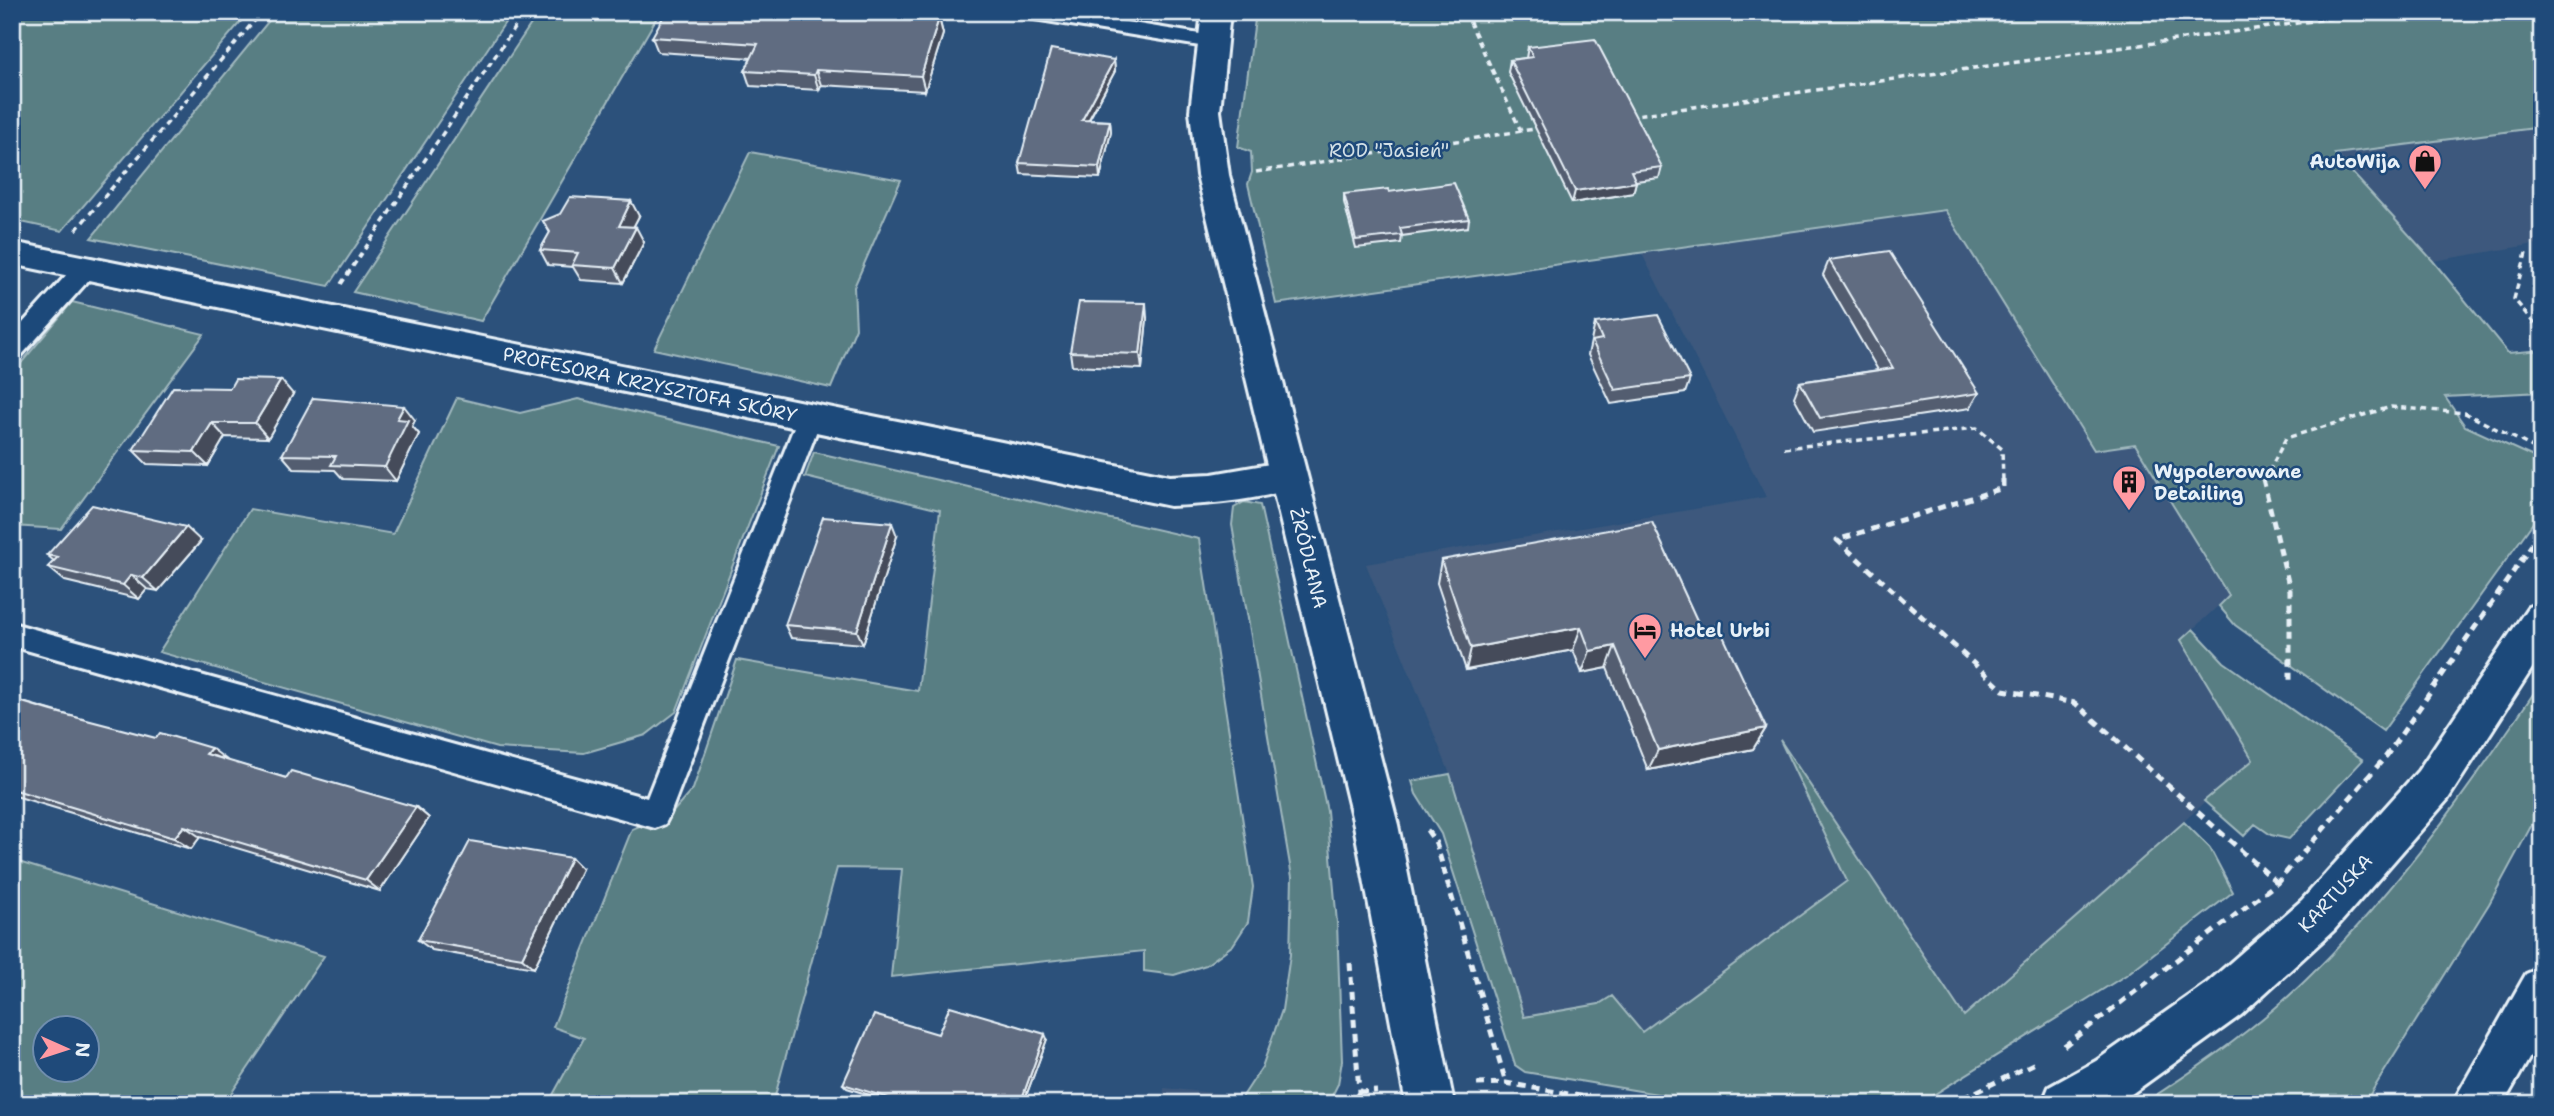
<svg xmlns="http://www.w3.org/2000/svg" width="2554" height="1116" font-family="'Shantell Sans',sans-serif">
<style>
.built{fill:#3c597d}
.green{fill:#597e83;stroke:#a0b8be;stroke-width:2;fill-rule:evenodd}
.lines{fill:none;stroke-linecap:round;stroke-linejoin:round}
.lane-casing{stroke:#e8f1f8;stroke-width:6}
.street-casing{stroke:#e8f1f8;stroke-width:6}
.secondary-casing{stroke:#e8f1f8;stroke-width:6}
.primary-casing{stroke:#e8f1f8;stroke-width:6}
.path-far1{stroke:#e8f1f8;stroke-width:3.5;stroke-dasharray:6 4.5;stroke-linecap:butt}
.path{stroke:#e8f1f8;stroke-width:5;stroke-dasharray:8 6;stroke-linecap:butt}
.lane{fill:#1f4a7a;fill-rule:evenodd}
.street{fill:#1f4a7a;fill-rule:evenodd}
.secondary{fill:#1f4a7a;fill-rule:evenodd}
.primary{fill:#1f4a7a;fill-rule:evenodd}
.wall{fill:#535d6f;stroke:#e8f1f8;stroke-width:2}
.shaded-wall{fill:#444c5a;stroke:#e8f1f8;stroke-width:2}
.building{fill:#616c81;stroke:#e8f1f8;stroke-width:2}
.labels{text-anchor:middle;stroke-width:5;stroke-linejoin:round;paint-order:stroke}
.park-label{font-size:19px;fill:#d3e0e6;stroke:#1f4a7a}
.poi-label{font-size:19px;font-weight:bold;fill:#e8f1f8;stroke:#1f4a7a;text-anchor:start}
.street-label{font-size:19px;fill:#e8f1f8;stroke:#1f4a7a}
</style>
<rect width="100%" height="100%" fill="#2c517b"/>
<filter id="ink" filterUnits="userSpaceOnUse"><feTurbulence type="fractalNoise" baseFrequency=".0143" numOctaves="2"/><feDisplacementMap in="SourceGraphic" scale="14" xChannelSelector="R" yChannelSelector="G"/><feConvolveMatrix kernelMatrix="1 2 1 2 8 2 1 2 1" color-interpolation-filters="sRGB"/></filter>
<g filter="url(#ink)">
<path class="built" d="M2542,127V243L2433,261L2335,153Z
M1945,210L2094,450L2134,444L2229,596L2181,640L2253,760L1964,1016L1784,745L1847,881L1642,1032L1524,1017L1450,774L1366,564L1766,497L1642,254Z
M1164,1088L1243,1096L1242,1104H1163Z"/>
<path class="green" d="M12,12H249L62,231L12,220Z
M276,12H476L508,18L329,286L91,238Z
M539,12H660L481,321L353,292Z
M1256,12H2542V127L2335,154L2433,261L2508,353L2542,350V392L2445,397L2465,426L2542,461V510L2383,731L2235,625L2219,606L2229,596L2135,444L2094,450L1945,210L1276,304L1248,184L1252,172L1251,152L1238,147Z
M750,152L901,180L854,287L856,328L831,388L654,349Z
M72,302L204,334L61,529L12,526V374Z
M457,398L520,413L578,399L779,446L676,712L646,735L584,753L497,748L159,652L250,509L393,534Z
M814,452L1199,539L1253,887L1248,922L1233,945L1206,965L1174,975L1144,971V951L891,977L902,869L837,868L775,1096L798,1104H548L584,1038L553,1027L632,829L673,812L693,789L737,660L918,691L940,510L805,477Z
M1244,502L1260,505L1327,811L1337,923L1342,1061L1338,1084L1328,1104H1242L1243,1096L1262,1067L1282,1010L1290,955L1292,877L1232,525L1234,508Z
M2193,629L2224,662L2363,760L2289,839L2271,835L2255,824L2244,836L2204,801L2253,760L2181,640Z
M2542,681V806L2489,904L2364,1104H2142C2202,1066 2265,1022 2315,971C2403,883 2472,784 2542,681Z
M1780,740L1964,1016L2184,822L2210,848L2233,892L2126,975L1930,1097L1913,1104H1718L1525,1072L1515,1065L1441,834L1416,794L1412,781L1450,774L1524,1017L1599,1004L1612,996L1642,1032L1847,881Z
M12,860L324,956L224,1104H12ZM46,1028H88V1070H46Z"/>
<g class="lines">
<g class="lane-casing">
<path id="lane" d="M1019,12H1065L1212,36L1222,42L1212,48L1028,18Z
M86,260L94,262L97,268L94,274L20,357L12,360V335L78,262Z
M810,408L819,410L822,417L670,814L665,824L655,828L12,646V623L647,798L798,417L801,410Z"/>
</g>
<g class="street-casing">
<path id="street" d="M12,242L1170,476L1212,474L1288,461L1301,466L1306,476L1301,486C1259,500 1213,504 1170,506L12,264Z"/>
</g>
<g class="secondary-casing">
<path id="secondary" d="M1202,12H1230L1220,111L1229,175L1398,825L1454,1104H1406L1354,825L1197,175L1190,111Z
M2542,602V653L2448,799L2334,930L2241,1015L2130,1095L2115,1104H2042L2049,1087L2096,1061L2207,983L2302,900L2418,771L2528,607Z"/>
</g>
<g class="primary-casing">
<path id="primary" d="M2542,967V1036L2503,1104H2452L2526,974Z"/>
</g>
<path class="path-far1" d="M1465,12L1521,131
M1629,116L2377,12
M1256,172L1541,128
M76,230L262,12
M2526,253L2514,299L2542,333
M341,284L525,12
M1784,448L1977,428L2002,449L2003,481
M2264,481L2286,438L2391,407L2465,413L2542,452"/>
<path class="path" d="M2003,479V488L1837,540L2003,690L2075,703L2281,886
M2263,479L2290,590V682
M1427,830L1436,843L1506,1083
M1350,963L1359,1092L1353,1104
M2064,1046L2277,883L2387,755L2542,530
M1477,1084L1506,1083L1625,1104
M1359,1092L1377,1091
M1951,1104L2035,1063"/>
<use href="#lane" class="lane"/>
<use href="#street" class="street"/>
<use href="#secondary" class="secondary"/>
<use href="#primary" class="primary"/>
</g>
<path class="wall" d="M939,18L943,34L925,91L821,85L819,90L750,86L745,71L751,58L658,52L652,37Z
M1528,47L1662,167L1659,178L1636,181L1633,193L1572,203L1508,72L1510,60L1526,58Z
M1114,60L1115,71L1089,120L1110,121L1111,132L1100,178L1021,174L1019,163Z
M1389,192L1469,219L1468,227L1402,236L1401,243L1356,248L1344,202V194Z
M639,216L633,227L644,242L623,283L581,280L573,267L548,265L540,250L550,233L543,221Z
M1829,260L1979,393L1970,408L1813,432L1794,397L1800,382L1878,370L1823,275Z
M1147,318L1142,369L1072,366L1070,352Z
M1595,323L1690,379L1685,393L1611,404L1588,355Z
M293,394L268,438L225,437L208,466L147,464L133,450Z
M415,420L412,426L419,434L396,481L343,479L335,470L294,469L282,455Z
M897,536L863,644L791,638L785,625Z
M201,541L158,591L147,589L139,599L65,581L48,567L54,561L47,555Z
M1441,560L1701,629L1766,728L1753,749L1648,770L1607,668L1582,673L1573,650L1466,670L1437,583Z
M12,699L286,778L416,807L429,818L380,891L200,837L191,849L12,795Z
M582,869L534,968L432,950L418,940Z
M938,1034L1047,1039L1023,1104H898L847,1088L843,1084Z"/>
<path class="shaded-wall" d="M939,18L943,34L925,91L921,76Z
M1114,60L1115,71L1083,130L1082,120Z
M816,70L821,85L819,90L814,75Z
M1110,121L1111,132L1100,178L1099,167Z
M1636,182L1633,193L1572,203L1575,191Z
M631,201L639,216L626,241L619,226Z
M636,227L644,242L623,283L615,268Z
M1146,303L1147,318L1142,369L1140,354Z
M281,380L293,394L268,438L255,423Z
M404,406L415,420L412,426L419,434L396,481L385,467L397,419Z
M212,423L225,437L208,466L194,452Z
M892,523L897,536L863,644L857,631Z
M186,527L201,541L158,591L143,578Z
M131,575L147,589L139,599L123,585Z
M1581,627L1573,650L1466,670L1471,648Z
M1615,646L1607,668L1582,673L1590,651Z
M1766,728L1753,749L1648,770L1658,750Z
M211,748L227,760L206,754Z
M416,807L429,818L380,891L366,880Z
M184,826L200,837L191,849L174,838Z
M571,858L582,869L534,968L522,958Z
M1045,1034L1047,1039L1023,1104H1020Z"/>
<path class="building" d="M666,12H831L939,18L921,76L816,70L814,75L745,71L758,44L652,37Z
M1595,39L1662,167L1631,171L1636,182L1575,191L1510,60L1533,57L1528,47Z
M1051,49L1114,60L1082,120L1110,121L1099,167L1019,163Z
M1454,183L1469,219L1400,228L1402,235L1356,240L1344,194L1388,189L1389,192Z
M570,197L631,201L619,226L636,227L615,268L572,265L578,253L540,250L550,232L543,221L560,214Z
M1889,251L1979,393L1820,418L1800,382L1893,368L1829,260Z
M1079,302L1146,303L1140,354L1070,352Z
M1658,315L1690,379L1615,390L1592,341L1602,339L1595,323Z
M235,379L281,380L255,423H212L194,452L133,450L173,387L230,388Z
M313,398L404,406L397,419L408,420L385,467L331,465L336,456L282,455Z
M92,505L186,527L143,578L131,575L123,585L48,567L58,557L47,555Z
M823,517L892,523L857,631L785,625Z
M1652,522L1701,629L1718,625L1766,728L1658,750L1615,646L1590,651L1581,627L1471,648L1441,560Z
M12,699L52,711L156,738L160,733L211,748L206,754L286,778L291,771L416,807L366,880L184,826L174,838L12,789Z
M470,841L571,858L522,958L418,940Z
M950,1006L1045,1034L1020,1104H908L843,1084L874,1015L938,1034Z"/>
</g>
<defs>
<g id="shop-pin" transform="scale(1.75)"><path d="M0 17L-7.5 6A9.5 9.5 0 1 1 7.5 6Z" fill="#ff9aa2" stroke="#1f4a7a"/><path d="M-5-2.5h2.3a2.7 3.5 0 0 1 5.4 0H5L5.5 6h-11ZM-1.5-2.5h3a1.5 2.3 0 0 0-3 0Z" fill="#111"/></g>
<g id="building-pin" transform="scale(1.75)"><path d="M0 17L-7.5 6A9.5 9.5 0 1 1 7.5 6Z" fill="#ff9aa2" stroke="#1f4a7a"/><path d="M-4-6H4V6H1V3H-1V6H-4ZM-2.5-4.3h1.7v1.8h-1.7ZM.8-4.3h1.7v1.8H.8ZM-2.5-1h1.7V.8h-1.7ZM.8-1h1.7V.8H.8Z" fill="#111"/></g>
<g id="hotel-pin" transform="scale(1.75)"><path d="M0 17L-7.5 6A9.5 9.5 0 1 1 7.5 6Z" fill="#ff9aa2" stroke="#1f4a7a"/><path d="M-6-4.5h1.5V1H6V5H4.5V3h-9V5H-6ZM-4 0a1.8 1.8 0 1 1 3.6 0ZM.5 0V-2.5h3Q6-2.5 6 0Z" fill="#111"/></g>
</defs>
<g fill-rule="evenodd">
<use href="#shop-pin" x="2425" y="161"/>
<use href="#building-pin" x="2129" y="482"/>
<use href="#hotel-pin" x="1645" y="630"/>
</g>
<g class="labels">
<g class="park-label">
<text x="1389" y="157">ROD "Jasień"</text>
</g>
<g class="poi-label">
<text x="2400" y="168" text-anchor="end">AutoWija</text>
<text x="2154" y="478">Wypolerowane<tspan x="2154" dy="22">Detailing</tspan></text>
<text x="1670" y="637">Hotel Urbi</text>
</g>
<g class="street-label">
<text transform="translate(650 384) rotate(12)" y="7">PROFESORA KRZYSZTOFA SKÓRY</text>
<text transform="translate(1309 558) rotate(76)" y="7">ŹRÓDLANA</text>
<text transform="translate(2335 893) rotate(-47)" y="7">KARTUSKA</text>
</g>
</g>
<rect width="2554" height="1116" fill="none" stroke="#1f4a7a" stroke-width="42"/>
<rect x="21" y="21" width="2512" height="1074" fill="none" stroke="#e8f1f8" stroke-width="2.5" filter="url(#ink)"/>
<g transform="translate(66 1049) rotate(93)"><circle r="33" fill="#1f4a7a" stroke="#6f8dac" stroke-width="2"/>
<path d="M0-5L12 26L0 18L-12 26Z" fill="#ff9aa2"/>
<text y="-10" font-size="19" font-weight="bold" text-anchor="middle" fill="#e8f1f8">N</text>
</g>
</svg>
